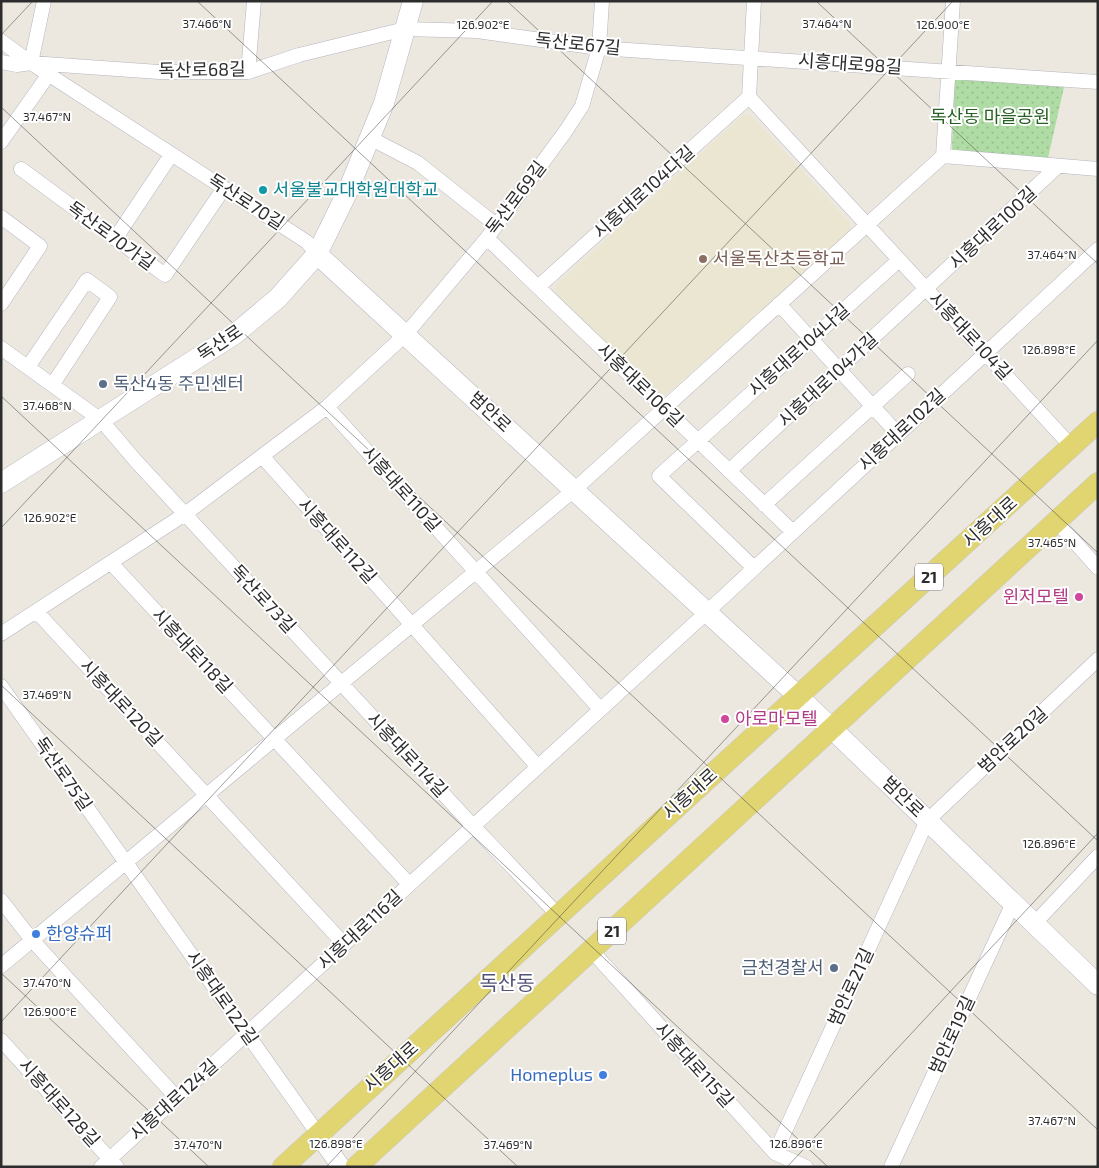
<svg xmlns="http://www.w3.org/2000/svg" width="1099" height="1168" font-family="'Exo 2','Noto Sans KR',sans-serif">
<style>
.education{fill:#ebe6d2}
.park{fill:url(#park-dots)}
.lines{fill:none;stroke-linecap:round;stroke-linejoin:round}
.minor-casing{stroke:#b4b4be;stroke-width:15}
.tertiary-casing{stroke:#b4b4be;stroke-width:19}
.secondary-casing{stroke:#b4b4be;stroke-width:21}
.primary-casing{stroke:#c8c8c8;stroke-width:22}
.minor{stroke:#fff;stroke-width:14}
.tertiary{stroke:#fff;stroke-width:18}
.secondary{stroke:#fff;stroke-width:20}
.primary{stroke:#e0d571;stroke-width:21}
.ticks{fill:none;stroke:#2c2c2c;stroke-width:1;stroke-opacity:0.45}
.culture-dot{fill:#0f9aa8;stroke:#fff;stroke-width:2}
.education-dot{fill:#8d6e63;stroke:#fff;stroke-width:2}
.service-dot{fill:#5c6f8a;stroke:#fff;stroke-width:2}
.hotel-dot{fill:#d1479c;stroke:#fff;stroke-width:2}
.shop-dot{fill:#3f7fe0;stroke:#fff;stroke-width:2}
.labels{text-anchor:middle;stroke-width:4;stroke-linejoin:round;paint-order:stroke}
.shield{fill:#fff;stroke:#6b6b6b;stroke-width:1}
.shield-label{font-size:16px;font-weight:bold;fill:#2c2c2c}
.street-label{font-size:18px;fill:#2c2c2c;stroke:#fff}
.park-label{font-size:18px;fill:#286124;stroke:#fff}
.culture-label{font-size:18px;fill:#0d838f;stroke:#fff;text-anchor:start}
.education-label{font-size:18px;fill:#785e54;stroke:#fff;text-anchor:start}
.service-label{font-size:18px;fill:#4e5e75;stroke:#fff;text-anchor:start}
.hotel-label{font-size:18px;fill:#b23c85;stroke:#fff;text-anchor:end}
.shop-label{font-size:18px;fill:#366cbe;stroke:#fff;text-anchor:start}
.quarter-label{font-size:20px;fill:#525378;stroke:#fff}
.ticks-label{font-size:12px;text-anchor:middle;fill:#2c2c2c;stroke:#fff;stroke-width:4;stroke-linejoin:round;paint-order:stroke}
</style>
<defs>
<pattern id="park-dots" width="8" height="8" patternUnits="userSpaceOnUse" patternTransform="scale(1.25)"><rect width="8" height="8" fill="#afdca4"/><path d="M2 2h.1M6 6h.1" fill="none" stroke="#97bd8d" stroke-width="1.8" stroke-linecap="round"/></pattern>
</defs>
<rect width="100%" height="100%" fill="#ece8e0"/>
<path class="education" d="M743,115H751L850,223L851,233L666,395L655,394L557,298L556,285Z"/>
<path class="park" d="M954,78L1064,87L1048,158L952,151Z"/>
<g class="lines">
<g class="minor-casing">
<path id="minor" d="M754,1L749,97L1072,447
M1,41L31,63L159,72H248L299,55L405,29L477,31L599,48L1098,82
M1,62L17,65L31,63L307,242L317,254
M31,63L44,1
M248,72L254,1
M370,138L418,163L496,225
M1,142L49,74
M943,156L953,1
M21,169L165,275L224,188
M1,217L40,246L1,304
M487,238L793,532
M115,239L171,155
M538,287L749,97
M779,304L898,434
M1,348L101,420L135,460L473,826L558,915
M28,367L87,280L110,297L53,384
M327,407L600,709
M262,456L538,767
M729,471L1058,166
M764,505L908,374
M1056,521L1098,568
M111,563L409,884
M754,568L659,476L899,260
M36,611L344,944
M1,634L185,514L327,407L406,334L487,238L565,132L582,106L599,48L602,1
M1,686L318,1134
M1,900L32,940L177,1098
M1034,924L1098,856
M591,950L775,1153L806,1167
M1,966L574,490L943,156L1098,169
M1,1040L117,1167
M775,1153L927,821L1098,659
M101,1167L707,612L1098,249
M891,1167L1013,903"/>
</g>
<g class="tertiary-casing">
<path id="tertiary" d="M318,1134L341,1167"/>
</g>
<g class="secondary-casing">
<path id="secondary" d="M317,254L798,696L1098,985
M1,483L235,334L278,298L317,254L347,193L384,103L413,1"/>
</g>
<g class="primary-casing">
<path id="primary" d="M283,1167L1098,422
M356,1167L1098,483"/>
</g>
<use href="#minor" class="minor"/>
<use href="#tertiary" class="tertiary"/>
<use href="#secondary" class="secondary"/>
<use href="#primary" class="primary"/>
</g>
<path class="ticks" d="M197,1L1098,841M507,1L1098,553M816,1L1098,264M1,35L33,1M1,107L1098,1130M1,396L828,1167M1,528L493,1M1,685L518,1167M1,973L209,1167M1,1022L953,1M326,1167L1098,340M787,1167L1098,833"/>
<circle class="culture-dot" cx="263" cy="190" r="5"/>
<circle class="education-dot" cx="703" cy="259" r="5"/>
<g class="service-dot">
<circle cx="103" cy="384" r="5"/>
<circle cx="834" cy="968" r="5"/>
</g>
<g class="hotel-dot">
<circle cx="1079" cy="597" r="5"/>
<circle cx="725" cy="719" r="5"/>
</g>
<g class="shop-dot">
<circle cx="36" cy="934" r="5"/>
<circle cx="603" cy="1075" r="5"/>
</g>
<g class="labels">
<g class="shield">
<rect x="915" y="563.5" width="28" height="27" rx="4"/>
<rect x="598" y="917.5" width="28" height="27" rx="4"/>
</g>
<g class="shield-label">
<text x="929" y="583">21</text>
<text x="612" y="937">21</text>
</g>
<g class="street-label">
<text transform="translate(578 44) rotate(6)" y="6">독산로67길</text>
<text transform="translate(850 64) rotate(4)" y="6">시흥대로98길</text>
<text transform="translate(202 70) rotate(-1)" y="6">독산로68길</text>
<text transform="translate(644 192) rotate(-42)" y="6">시흥대로104다길</text>
<text transform="translate(516 198) rotate(-53)" y="6">독산로69길</text>
<text transform="translate(246 202) rotate(33)" y="6">독산로70길</text>
<text transform="translate(993 228) rotate(-43)" y="6">시흥대로100길</text>
<text transform="translate(111 236) rotate(36)" y="6">독산로70가길</text>
<text transform="translate(970 336) rotate(47)" y="6">시흥대로104길</text>
<text transform="translate(220 343) rotate(-34)" y="6">독산로</text>
<text transform="translate(799 350) rotate(-42)" y="6">시흥대로104나길</text>
<text transform="translate(828 380) rotate(-43)" y="6">시흥대로104가길</text>
<text transform="translate(640 385) rotate(44)" y="6">시흥대로106길</text>
<text transform="translate(490 412) rotate(43)" y="6">범안로</text>
<text transform="translate(902 430) rotate(-43)" y="6">시흥대로102길</text>
<text transform="translate(401 489) rotate(48)" y="6">시흥대로110길</text>
<text transform="translate(990 522) rotate(-42)" y="6">시흥대로</text>
<text transform="translate(337 541) rotate(48)" y="6">시흥대로112길</text>
<text transform="translate(263 599) rotate(47)" y="6">독산로73길</text>
<text transform="translate(192 651) rotate(47)" y="6">시흥대로118길</text>
<text transform="translate(121 703) rotate(47)" y="6">시흥대로120길</text>
<text transform="translate(1013 740) rotate(-43)" y="6">범안로20길</text>
<text transform="translate(407 755) rotate(47)" y="6">시흥대로114길</text>
<text transform="translate(63 774) rotate(55)" y="6">독산로75길</text>
<text transform="translate(690 794) rotate(-42)" y="6">시흥대로</text>
<text transform="translate(903 797) rotate(44)" y="6">범안로</text>
<text transform="translate(360 930) rotate(-43)" y="6">시흥대로116길</text>
<text transform="translate(851 987) rotate(-65)" y="6">범안로21길</text>
<text transform="translate(222 998) rotate(55)" y="6">시흥대로122길</text>
<text transform="translate(952 1035) rotate(-65)" y="6">범안로19길</text>
<text transform="translate(694 1065) rotate(48)" y="6">시흥대로115길</text>
<text transform="translate(391 1067) rotate(-42)" y="6">시흥대로</text>
<text transform="translate(174 1100) rotate(-42)" y="6">시흥대로124길</text>
<text transform="translate(59 1103) rotate(48)" y="6">시흥대로128길</text>
</g>
<g class="park-label">
<text x="990" y="123">독산동 마을공원</text>
</g>
<g class="culture-label">
<text x="273" y="196">서울불교대학원대학교</text>
</g>
<g class="education-label">
<text x="713" y="265">서울독산초등학교</text>
</g>
<g class="service-label">
<text x="113" y="390">독산4동 주민센터</text>
<text x="824" y="974" text-anchor="end">금천경찰서</text>
</g>
<g class="hotel-label">
<text x="1069" y="603">윈저모텔</text>
<text x="735" y="725" text-anchor="start">아로마모텔</text>
</g>
<g class="shop-label">
<text x="46" y="940">한양슈퍼</text>
<text x="593" y="1081" text-anchor="end">Homeplus</text>
</g>
<g class="quarter-label">
<text x="507" y="990">독산동</text>
</g>
</g>
<g class="ticks-label">
<text x="207" y="28">37.466°N</text>
<text x="827" y="28">37.464°N</text>
<text x="483" y="29">126.902°E</text>
<text x="943" y="29">126.900°E</text>
<text x="47" y="121">37.467°N</text>
<text x="1052" y="259">37.464°N</text>
<text x="1049" y="354">126.898°E</text>
<text x="47" y="410">37.468°N</text>
<text x="50" y="522">126.902°E</text>
<text x="1052" y="547">37.465°N</text>
<text x="47" y="699">37.469°N</text>
<text x="1049" y="848">126.896°E</text>
<text x="47" y="987">37.470°N</text>
<text x="50" y="1016">126.900°E</text>
<text x="1052" y="1125">37.467°N</text>
<text x="336" y="1148">126.898°E</text>
<text x="796" y="1148">126.896°E</text>
<text x="198" y="1149">37.470°N</text>
<text x="508" y="1149">37.469°N</text>
</g>
<rect width="1099" height="1168" fill="none" stroke="#2c2c2c" stroke-width="5"/>
</svg>
